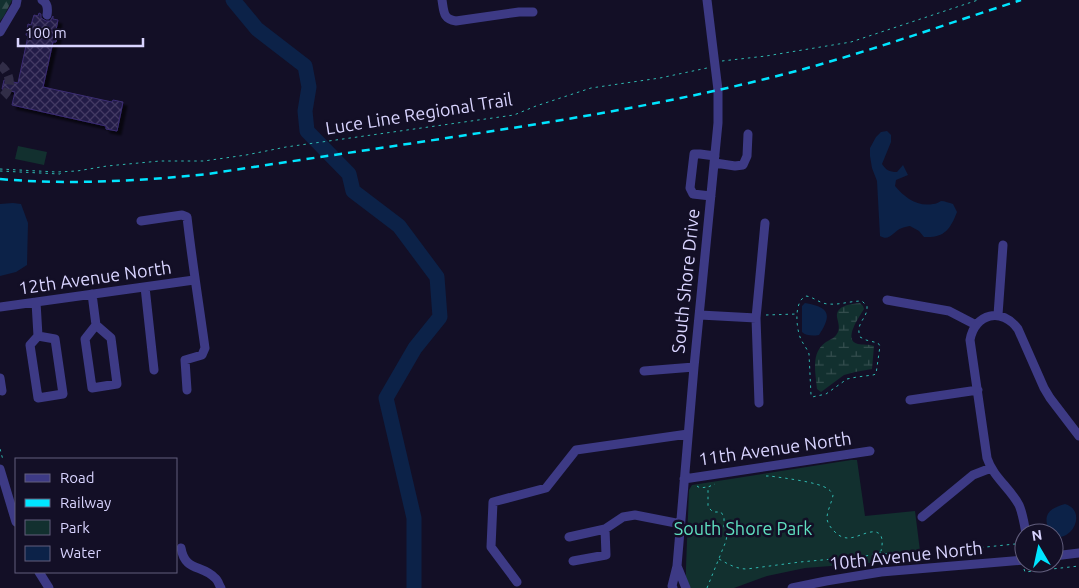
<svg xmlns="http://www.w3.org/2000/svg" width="1079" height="588" font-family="Ubuntu,sans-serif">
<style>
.green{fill:#12302f}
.forest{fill:url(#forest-firs)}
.wetland{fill:url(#wetland-marsh)}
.water{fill:#0c2248}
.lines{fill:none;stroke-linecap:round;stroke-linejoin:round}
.river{stroke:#0c2248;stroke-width:15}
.building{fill:url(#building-cross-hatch);stroke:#3b2d73;filter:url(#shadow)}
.minor-tunnel{stroke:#312d47;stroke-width:9;stroke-dasharray:9 4.5;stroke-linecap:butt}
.path{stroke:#2fb8b0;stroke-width:1;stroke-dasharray:2.5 4;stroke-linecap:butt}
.minor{stroke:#3d3a85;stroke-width:9}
.rail{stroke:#00e5ff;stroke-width:2.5;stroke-dasharray:8 6;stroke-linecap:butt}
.labels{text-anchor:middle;stroke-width:5;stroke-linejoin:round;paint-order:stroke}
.street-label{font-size:18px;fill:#d9d4ff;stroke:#130f26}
.park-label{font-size:18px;fill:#5fe0c0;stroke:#130f26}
</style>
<defs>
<pattern id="forest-firs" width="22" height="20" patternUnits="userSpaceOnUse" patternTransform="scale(1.25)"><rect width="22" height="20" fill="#12302f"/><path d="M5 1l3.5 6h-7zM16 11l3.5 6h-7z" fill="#344d4e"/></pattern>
<pattern id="wetland-marsh" width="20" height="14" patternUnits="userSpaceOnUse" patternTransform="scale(1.25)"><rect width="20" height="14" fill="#12302f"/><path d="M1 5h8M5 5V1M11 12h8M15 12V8" fill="none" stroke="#344d4e"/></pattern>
<pattern id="building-cross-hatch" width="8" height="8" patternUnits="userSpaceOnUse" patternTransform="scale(1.25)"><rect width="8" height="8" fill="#241b47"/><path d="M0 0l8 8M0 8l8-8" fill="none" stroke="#433b63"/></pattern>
<filter id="shadow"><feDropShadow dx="4" dy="4" stdDeviation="1" flood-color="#0009"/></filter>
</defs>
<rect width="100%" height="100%" fill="#130f26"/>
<path class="green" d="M18,146L47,152L44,165L15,159Z
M851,460H857L865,516L915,511L921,559L805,568L767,576L734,588H690L686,577V567L689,490L692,485Z"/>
<path class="forest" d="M0,0H12L4,16L0,21Z"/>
<path class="wetland" d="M860,303L863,306L864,309C860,316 842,340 858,344C863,345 869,344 874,346L872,369L855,372L844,375L821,392L817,389C816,373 810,353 826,342C831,339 835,338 838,332C840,327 838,322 837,317C836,305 851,304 860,303Z"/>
<path class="water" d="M887,131L891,135V142L882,164C886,170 889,172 897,172L903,165L908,175L896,180L895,186C904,197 917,207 933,204C936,204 939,202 941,201C945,201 949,203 953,204L957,212C950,230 944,238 924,237L919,231L910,226C908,226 905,227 902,228C893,231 890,242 880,236L877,181L872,168L870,156V148L876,137L881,132Z
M13,203L21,204L28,223L27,265L16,272L0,276V204Z
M805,303C830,307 832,315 819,335C813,336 806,336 802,332V306Z
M1065,504C1079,508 1079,523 1070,532C1066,536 1061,537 1055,538L1054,537V533H1050C1042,515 1048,509 1065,504Z"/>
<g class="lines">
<path class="river" d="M233,0L257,29L305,66L309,87L305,111L307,131L349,174L353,191L399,226L437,277L440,317L415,348L386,398L414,518V588"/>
</g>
<path class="building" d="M39,13L41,14V18L46,21H50L53,16V19L58,20L56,30L58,31L56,42H53L43,87L112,102L113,100L123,102L117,131L106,129V126L12,105L15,92L2,89L4,80L18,83L28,36L26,35L28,24L31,25L34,15L38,16Z"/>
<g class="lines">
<path class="minor-tunnel" d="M0,65C12,74 13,90 0,99"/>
<path class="path" d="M722,61L766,56L851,42L978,0
M0,169L57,172L77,171L107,166L160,161H204L246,155L286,147L514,115L536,106L591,88L660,78L707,68
M0,171L60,174L61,173
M806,296C814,297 820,304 829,304C840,305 850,301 862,301L867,306C868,319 855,322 860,337L866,340L878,343L880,346L876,374L873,375L857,377L847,379L826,394L812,397L811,395L809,354C807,348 802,343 800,337C796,326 794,301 806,296Z
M766,315L797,314
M0,449L3,460
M766,476H770C783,478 819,482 828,489C829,489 833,494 833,495C832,502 827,511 827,518C827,523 831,528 834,531C847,545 858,534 871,532C884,530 883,543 881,551
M697,486L700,488L707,487
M719,559C728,564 736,569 747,569L800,562L866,556L881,552L887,554H913L923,556L938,552L1015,544L1021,546L1022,550
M1024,569L1025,572L1079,566
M707,588L726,541L727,535L724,527V517L721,512H713L708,507V487L715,484"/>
<path class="minor" d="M42,0C48,3 48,9 47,15
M442,0C444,12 443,19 456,21L519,12H533
M0,32L16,5L17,0
M715,163L735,166L743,165L747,156L748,134
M711,196L693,194L690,188L694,154H700L715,156
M141,221L182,215L187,217C192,261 199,304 205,348L202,355L185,360L187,390
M145,287L154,370
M92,294L96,325L85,339L92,388L117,384L111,338L96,325
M887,300L949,311L976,325
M36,302L38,336L30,345L38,398L63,394L55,339L38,336
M0,307L194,280
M700,315L756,318
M998,315L1003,245
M644,371L694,367
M0,378L2,391
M910,400L978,390
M759,403L756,318L765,223
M0,469L16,522
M684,479L870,451
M922,517L973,475L991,468
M1026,533C1024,524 1023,514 1019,505C1010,488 993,477 987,458L970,340C975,313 1002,307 1018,329L1044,388L1050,398L1079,436
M569,537L605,529L623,517L635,515L681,524
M181,548C185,572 202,564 215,578C218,580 219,585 221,588
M1054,556L1079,553
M573,561L606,555L605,529
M677,566L686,588
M39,572L49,588
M517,582L491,547L493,502L546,488L576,450L688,434
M673,588L672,586L677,566L694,367L718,123V90L707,0
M792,588L826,581L881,572L1024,560"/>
<path class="rail" d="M0,179C70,185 138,181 208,174C285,162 362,151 440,139C547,123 655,106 761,80C849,59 934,28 1021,0"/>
</g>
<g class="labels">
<g class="street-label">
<text transform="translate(419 114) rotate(-9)" y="6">Luce Line Regional Trail</text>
<text transform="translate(95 278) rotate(-8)" y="6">12th Avenue North</text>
<text transform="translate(686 281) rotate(-84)" y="6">South Shore Drive</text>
<text transform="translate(775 449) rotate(-8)" y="6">11th Avenue North</text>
<text transform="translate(906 556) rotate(-6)" y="6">10th Avenue North</text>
</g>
<g class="park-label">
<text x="743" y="535">South Shore Park</text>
</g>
</g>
<rect x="15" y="458" width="162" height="115" fill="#130f26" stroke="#625e7d"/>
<rect x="25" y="474" width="25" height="8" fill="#3d3a85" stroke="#625e7d"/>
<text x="60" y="483" font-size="15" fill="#d9d4ff">Road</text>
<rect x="25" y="499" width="25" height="8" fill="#00e5ff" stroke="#625e7d"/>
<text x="60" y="508" font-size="15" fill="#d9d4ff">Railway</text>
<rect x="25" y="520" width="25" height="15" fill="#12302f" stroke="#625e7d"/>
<text x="60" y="533" font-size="15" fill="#d9d4ff">Park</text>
<rect x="25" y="546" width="25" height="15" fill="#0c2248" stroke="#625e7d"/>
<text x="60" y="558" font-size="15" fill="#d9d4ff">Water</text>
<g transform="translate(1039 548) rotate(351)"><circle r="24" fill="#130f26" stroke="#625e7d"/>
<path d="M0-4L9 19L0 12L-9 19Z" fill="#00e5ff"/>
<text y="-8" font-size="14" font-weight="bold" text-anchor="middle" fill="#d9d4ff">N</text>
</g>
<path d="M18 38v8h125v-8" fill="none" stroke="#d9d4ff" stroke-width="2.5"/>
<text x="25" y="38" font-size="15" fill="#d9d4ff" stroke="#130f26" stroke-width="4" paint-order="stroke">100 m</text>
</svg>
